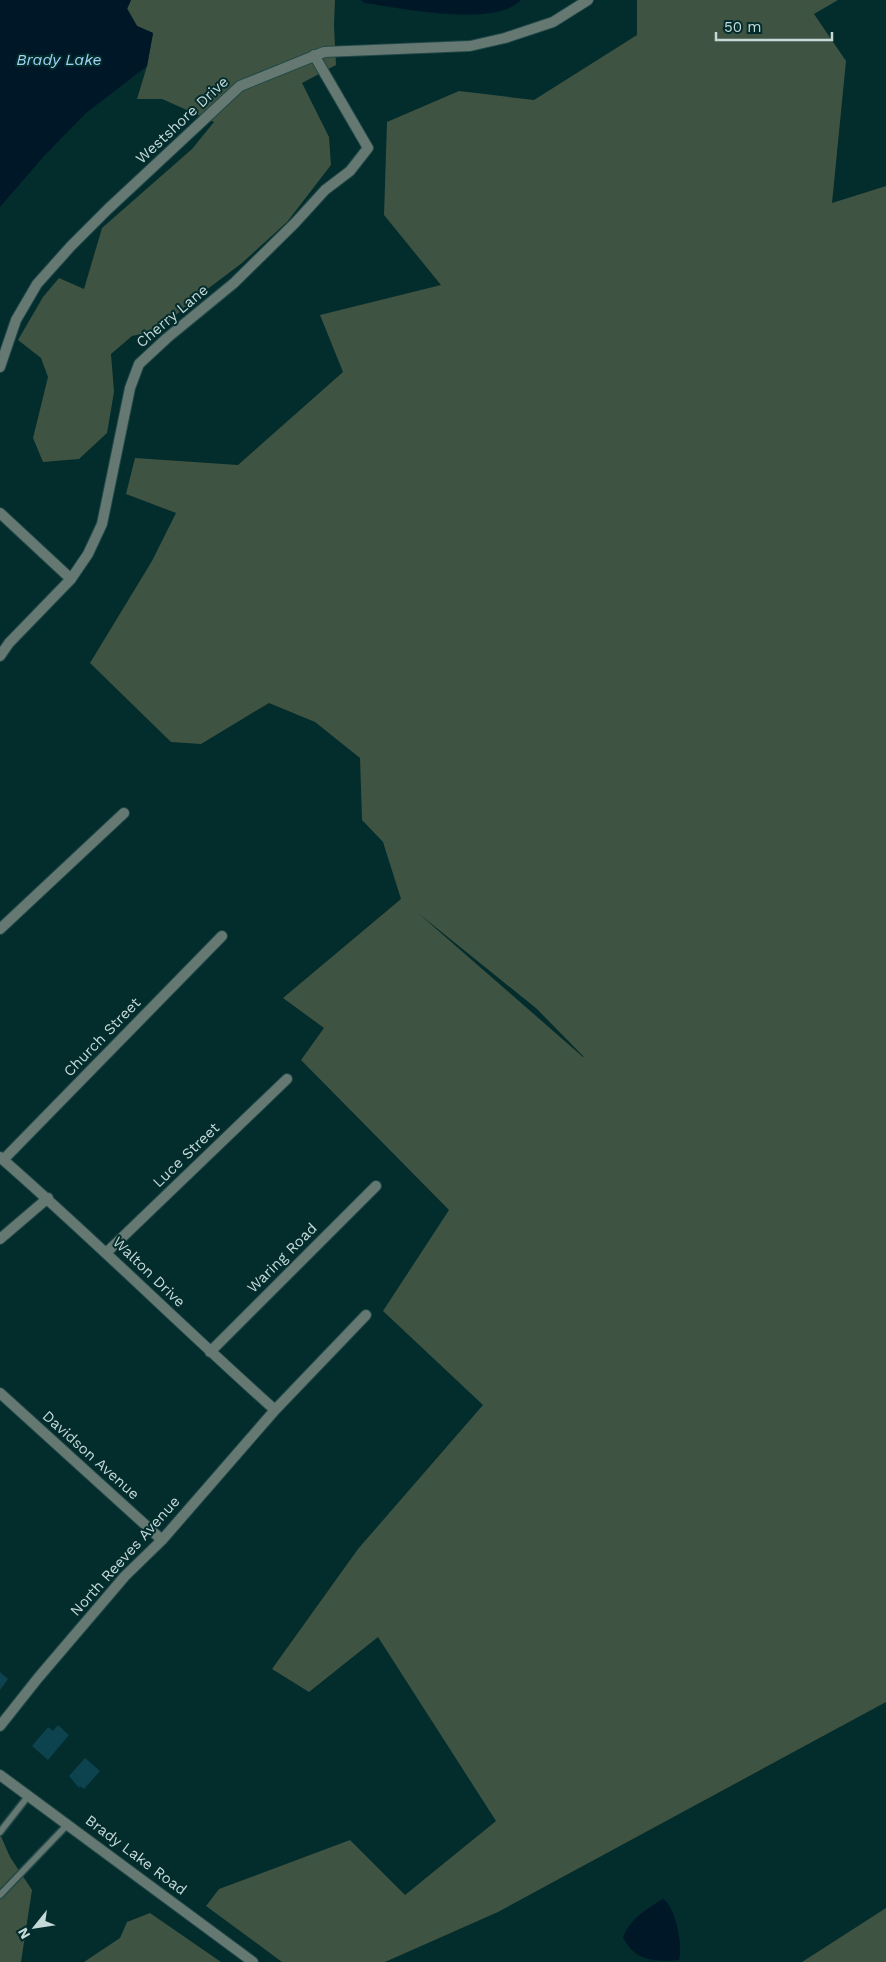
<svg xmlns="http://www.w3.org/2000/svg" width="886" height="1962" font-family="'Work Sans',sans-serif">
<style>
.green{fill:#3f5342;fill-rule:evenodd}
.water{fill:#001727}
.building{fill:#0c434f}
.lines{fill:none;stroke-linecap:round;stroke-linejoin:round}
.service-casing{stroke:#224848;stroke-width:9}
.minor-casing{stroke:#224848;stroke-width:12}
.tertiary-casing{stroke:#224848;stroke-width:12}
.service{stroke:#657972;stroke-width:6}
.minor{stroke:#657972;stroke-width:10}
.tertiary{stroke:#657972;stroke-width:10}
.labels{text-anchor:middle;stroke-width:4;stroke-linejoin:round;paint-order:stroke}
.street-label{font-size:15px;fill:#c5d9d8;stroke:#032c2c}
.water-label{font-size:16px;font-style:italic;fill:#a2d2f5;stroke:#032c2c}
</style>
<rect width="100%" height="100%" fill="#032c2c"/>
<path class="green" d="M131,0H335L334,26L336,65L302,83L329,137L331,165L287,222L242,263L189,303L160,330L132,336L111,354L114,392L107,433L79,459L43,462L33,438L48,377L41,358L18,340L43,297L59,278L84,289L102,228L192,149L214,122L162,99H137L147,66L153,33L137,26L127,8Z
M637,0H838L814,14L846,61L832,203L886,186V1702L498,1912L385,1962H282L206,1906L219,1889L350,1840L405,1895L496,1821L378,1637L309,1692L272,1669L358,1549L483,1405L383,1311L449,1210L301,1060L324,1028L283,998L401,899L383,842L362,820L360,758L315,722L269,703L201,744L171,742L90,663L152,561L176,513L126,494L135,458L238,465L343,372L320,315L441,285L384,215L387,122L459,91L534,100L637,35ZM418,913L537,1009L584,1057H583Z
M0,1834L10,1857L32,1890L21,1962H0Z
M886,1908V1962H802Z
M150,1913L221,1962H84L120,1938L127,1922Z"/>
<path class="water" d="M0,0H131L127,9L137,26L153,33L147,66L86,113L44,156L0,207Z
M361,0H521C496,28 400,8 365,3Z
M663,1899C676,1908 683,1945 679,1960C655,1962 634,1961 623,1937C630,1919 646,1909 663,1899Z"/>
<path class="building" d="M0,1672L8,1679L0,1690Z
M58,1725L69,1735L48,1760L32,1746L48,1727L53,1731Z
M85,1758L100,1771L84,1789L80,1786L79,1788L69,1776Z"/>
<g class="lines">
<g class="service-casing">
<path id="service" d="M0,1832L29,1795
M0,1895L68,1824"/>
</g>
<g class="minor-casing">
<path id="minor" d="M0,367L16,320L37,284L71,246L108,209L240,86L324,52L470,46L505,38L553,22L588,0
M0,513L71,579
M0,656L9,643L71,579L88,554L102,524L130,388L139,364L167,338L234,283L295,223L325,190L350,171L368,148L314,55
M0,929L124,813
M0,1157C94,1239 182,1327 275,1410
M3,1160L222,936
M0,1239L48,1198
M107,1252L287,1079
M210,1352L376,1186
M0,1393L162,1540
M0,1726L38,1678L125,1576L162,1540L275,1410L366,1315"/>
</g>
<g class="tertiary-casing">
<path id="tertiary" d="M0,1775L253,1962"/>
</g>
<use href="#service" class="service"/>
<use href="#minor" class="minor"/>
<use href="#tertiary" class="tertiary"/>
</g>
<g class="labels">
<g class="street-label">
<text transform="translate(182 120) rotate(-43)" y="5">Westshore Drive</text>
<text transform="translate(172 316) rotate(-40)" y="5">Cherry Lane</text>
<text transform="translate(102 1037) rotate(-46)" y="5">Church Street</text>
<text transform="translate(186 1155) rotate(-44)" y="5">Luce Street</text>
<text transform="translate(282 1258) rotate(-45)" y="5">Waring Road</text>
<text transform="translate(149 1272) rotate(44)" y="5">Walton Drive</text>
<text transform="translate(91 1455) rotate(42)" y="5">Davidson Avenue</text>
<text transform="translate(125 1556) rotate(-48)" y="5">North Reeves Avenue</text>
<text transform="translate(136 1855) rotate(37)" y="5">Brady Lake Road</text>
</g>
<g class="water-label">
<text x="59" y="65">Brady Lake</text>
</g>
</g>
<g transform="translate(35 1927) rotate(240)" stroke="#032c2c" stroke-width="4" paint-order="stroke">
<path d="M0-4L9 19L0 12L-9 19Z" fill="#c5d9d8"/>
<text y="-8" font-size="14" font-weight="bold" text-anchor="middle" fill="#c5d9d8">N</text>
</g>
<path d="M716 32v8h116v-8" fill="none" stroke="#c5d9d8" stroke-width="2.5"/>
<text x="724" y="32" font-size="15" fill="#c5d9d8" stroke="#032c2c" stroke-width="4" paint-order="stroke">50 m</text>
</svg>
